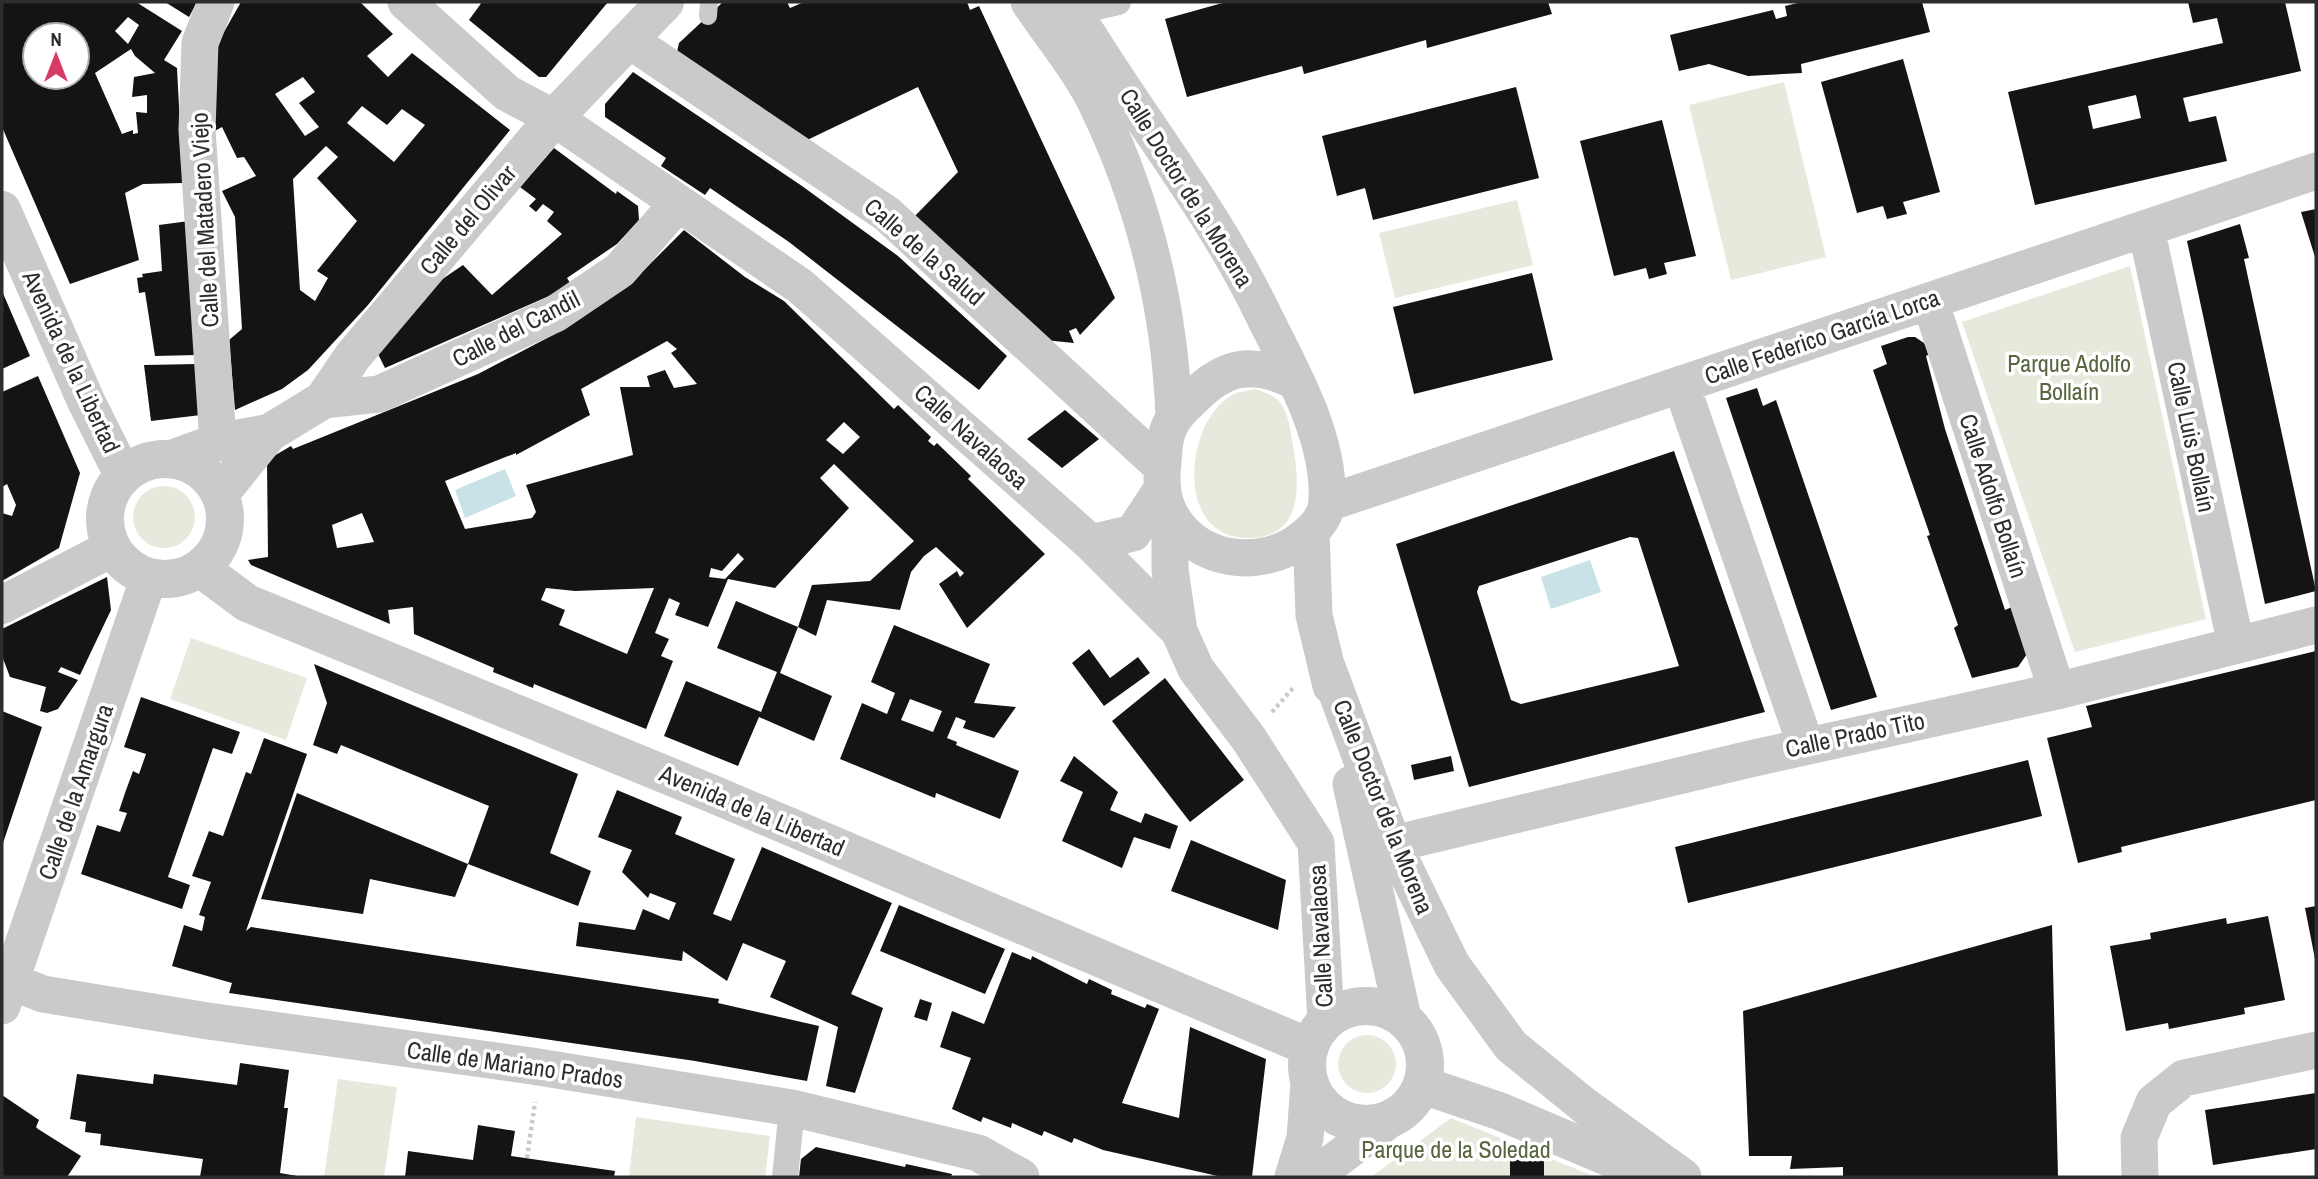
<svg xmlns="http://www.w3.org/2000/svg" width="2318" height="1179" font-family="'Archivo Narrow',sans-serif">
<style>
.green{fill:#e6eadc}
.water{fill:#c9e2e8}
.building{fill:#141414;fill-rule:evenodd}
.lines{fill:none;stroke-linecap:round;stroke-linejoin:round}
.path{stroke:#cacaca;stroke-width:4.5;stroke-dasharray:3.5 3.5;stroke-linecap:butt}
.service{stroke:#cacaca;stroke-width:18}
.pedestrian{stroke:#cacaca;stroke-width:26}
.minor{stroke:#cacaca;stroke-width:37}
.tertiary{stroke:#cacaca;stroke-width:38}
.labels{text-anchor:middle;stroke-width:7;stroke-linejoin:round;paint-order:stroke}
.street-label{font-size:24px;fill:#2d2d2d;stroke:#fff}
.park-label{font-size:24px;fill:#58653e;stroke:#fff}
</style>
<rect width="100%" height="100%" fill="#fff"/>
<path class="green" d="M1784,82L1826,257L1731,280L1689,105Z
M1517,200L1533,265L1395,298L1379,233Z
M2130,266L2206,619L2075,652L1962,322Z
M1255,389C1263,392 1274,395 1279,401C1290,415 1290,430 1293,446C1300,485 1304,539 1246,538C1172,536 1186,417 1234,394C1240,391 1249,391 1255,389Z
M133 517a31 31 0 1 1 62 0a31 31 0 1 1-62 0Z
M191,638L307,678L286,740L170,699Z
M1338 1064a29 29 0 1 1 58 0a29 29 0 1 1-58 0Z
M338,1079L397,1087L384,1177H324Z
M636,1117L770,1136L765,1177H629Z
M1451,1118L1596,1177H1371Z"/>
<path class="water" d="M505,469L516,496L465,518L455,490Z
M1590,560L1601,592L1551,609L1541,577Z"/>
<path class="building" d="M2,2H136L182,31L164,60L177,68L183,183L143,184L125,193L139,260L70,284L2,127ZM128,17L139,25L128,44L115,31ZM35,35H77V77H35ZM131,49L135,56L155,73L134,77L132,97L147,95V113L136,112L138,133L133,134V130L122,134L95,73Z
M165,2H197L189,17Z
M241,2H360L393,34L367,56L388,77L412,53L510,130L368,305L308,370L282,389L235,410L229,340L242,329L235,217L222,191L256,176L244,157L237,158L222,127L211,133L216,46ZM303,77L315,92L299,103L319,127L305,136L275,94ZM362,106L387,125L402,109L425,125L394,162L347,123ZM326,146L338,157L317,178L357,221L317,271L328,278L315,301L300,290L293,179Z
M482,2H608L546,77H539L469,20Z
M723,2H787L790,8L804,2H967L970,10L979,6L1115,298L1080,335L1076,328L1069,331L1074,343L1044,340L910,221L958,172L918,87L803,142L677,52L679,43Z
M1226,2H1548L1552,14L1427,48L1426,40L1304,74L1302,66L1187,97L1165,19Z
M1802,2H1922L1930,32L1801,64L1802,73L1748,76L1709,64L1679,71L1670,35L1773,10L1776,19L1787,16L1785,6Z
M2188,2H2285L2301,71L2183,98L2189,122L2216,116L2227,161L2035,205L2008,92L2223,43L2217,18L2193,23ZM2136,95L2141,118L2093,129L2088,106Z
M1903,59L1940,192L1903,202L1907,214L1887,219L1883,206L1857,213L1821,82Z
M633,72L802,186L898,256L1007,356L979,390L789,242L710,188L705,195L661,166L666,158L605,117V104Z
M1516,87L1539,178L1373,220L1365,188L1337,196L1322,136Z
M1662,120L1696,256L1664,263L1667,274L1649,279L1646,268L1614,276L1580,141Z
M554,148L616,194L617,191L638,206L639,220L617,244L567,278L572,286L385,368L377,352L438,282L463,265L492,295L562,234L547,221L554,212L543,204L536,212L529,206L536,199L520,187Z
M2316,209V256L2315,257L2301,212Z
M189,221L197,355L155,356L145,292L139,293L137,278L143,277L142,274L162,271L159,225Z
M2240,224L2249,258L2244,259L2316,591L2265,604L2187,241Z
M684,230L745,277L784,301L894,409L898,405L931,437L928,441L934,446L937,443L971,476L968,479L1045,554L967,628L939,584L957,571L960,577L964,573L936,547L924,556L911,572L900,610L827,600L816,636L798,627L780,673L832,696L814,741L759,717L738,766L664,736L686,681L761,712L777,672L717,648L736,601L798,627L812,585L870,581L914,541L834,464L820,478L849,508L775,588L728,579L708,627L675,615L680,603L669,598L655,633L669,639L661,656L673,661L646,729L534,684L533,688L493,672L494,668L414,634L413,607L388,610L390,624L251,565L248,560L268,557L267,460L291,446L293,449L478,374L553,335L627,287ZM667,341L677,349L671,353L697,384L674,388L665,370L647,376L650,387H620L633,455L526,485L536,512L532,518L465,529L445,481L516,453V455L590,415L581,389ZM844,422L860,437L843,454L826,440ZM362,513L374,542L337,548L332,525ZM738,553L744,559L725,579L709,577L711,568L722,571ZM546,588L575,591L654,588L627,654L559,625L565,610L541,600Z
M1532,273L1553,360L1414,394L1393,307Z
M2,291L30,356L2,369Z
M1908,337H1915L1924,343L1930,354L1926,356L1945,429L2005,610L2012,607L2029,651L2018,667L1972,678L1954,628L1958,625L1927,536L1930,535L1873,370L1887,364L1881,346Z
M197,364L201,415L151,421L144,365Z
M38,376L80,473L59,548L2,581V513L12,516L16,505L7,484L2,487V392Z
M1757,388L1763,406L1776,400L1877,697L1831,710L1726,398Z
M1065,410L1099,439L1062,468L1027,439Z
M1674,451L1765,712L1469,787L1396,544ZM1630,537L1638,538L1679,666L1521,704L1511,700L1477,592L1479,586Z
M107,577L111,610L80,675L61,667L58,672L78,680L58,709L47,713L40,711L46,687L10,677L2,656V629Z
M894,625L990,664L974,703L1016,707L994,738L963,728L966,721L956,717L947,738L957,742L956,745L1019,771L1000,819L936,793L935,798L840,759L862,703L887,714L895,693L871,682ZM910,699L942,711L933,732L901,720Z
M1089,649L1110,678L1138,657L1150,673L1104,706L1072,663Z
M2316,651V800L2121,847L2122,852L2078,863L2047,738L2092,727L2086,706Z
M314,664L578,774L550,853L591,871L578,906L468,864L489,806L341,745L337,754L313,745L327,703Z
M1165,678L1244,780L1190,822L1112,721Z
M141,697L240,732L232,754L213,748L168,877L190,885L182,909L81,874L97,825L120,832L127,813L119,811L125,793L133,771L139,774L146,754L124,747Z
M2,711L42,727L2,846Z
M264,738L307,754L246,931L251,927L719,999L718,1003L819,1026L807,1081L695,1061L229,993L232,983L172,966L184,925L202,931L205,917L199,915L211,882L192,876L209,831L223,836L246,772L251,774Z
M1074,756L1118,792L1110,810L1141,823L1145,813L1178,826L1170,849L1134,837L1122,868L1062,841L1083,792L1060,781Z
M1451,756L1454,771L1414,780L1411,765Z
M2028,760L2042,816L1688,903L1675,847Z
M617,790L682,817L675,834L735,859L713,914L731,921L762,847L892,903L851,994L883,1008L855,1093L826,1086L838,1027L770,997L786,961L743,943L727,981L683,951L682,961L576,946L579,922L635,930L643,909L669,920L676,903L650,893L648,898L622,872L632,850L598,837Z
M297,793L468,864L455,897L370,879L363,914L261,899Z
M1191,840L1286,880L1278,930L1171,891Z
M899,905L1005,949L985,994L880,951Z
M2316,906V959H2315L2305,908Z
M2268,916L2285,1000L2244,1008L2245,1014L2169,1029L2168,1023L2126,1031L2110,946L2151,939L2150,933L2226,918L2227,924Z
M2052,925L2058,1177H1843V1167L1790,1169L1792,1156H1749L1743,1011Z
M1012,952L1031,960L1032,956L1087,984L1089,979L1112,990L1111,994L1145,1008L1147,1004L1159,1009L1122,1103L1179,1118L1190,1027L1266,1059L1252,1177H1222L1103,1150L1074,1138L1072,1143L1044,1131L1042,1136L1012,1123L1011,1128L983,1117L981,1122L952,1109L971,1058L940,1047L952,1011L984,1024Z
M920,999L932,1003L927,1021L914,1017Z
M240,1063L289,1070L284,1108H288L280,1173L303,1177H200L203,1159L100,1145L101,1134L85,1132L86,1122L70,1119L77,1074L153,1084L154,1074L237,1085Z
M2316,1093V1149L2213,1165L2205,1110Z
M2,1095L39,1120L36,1127L38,1129L81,1156L67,1177H6L2,1175Z
M478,1125L515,1131L511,1156L615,1171L614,1177H405L408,1151L473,1160Z
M816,1147L905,1167L906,1164L952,1174L951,1177H799L801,1159Z
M1510,1159H1544V1177H1510Z"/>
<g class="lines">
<path class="path" d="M1272,712L1294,687
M527,1158L535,1102"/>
<path class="service" d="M708,16L709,2"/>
<path class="pedestrian" d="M1074,12L1118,2
M785,1177L792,1108"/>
<path class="minor" d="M216,2L200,43L197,130L218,442
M406,2L507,93L554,118L800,286L1091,543L1179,631L1196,669L1249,739L1316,843L1326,1021
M1029,2C1051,35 1083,73 1099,109C1145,206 1170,310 1174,417
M1068,2C1130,108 1211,205 1264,316C1291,371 1330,437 1327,500C1327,516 1314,530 1302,539C1261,571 1195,562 1170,514C1161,498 1161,479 1163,462C1164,446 1165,430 1175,417C1180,410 1187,404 1193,398C1225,365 1253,361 1293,380
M629,40L887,214L1162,467
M2146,228L2236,645
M1930,301L2057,691
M1681,384L1806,746
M323,400L379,394L555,314L620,270L678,203
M1328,503L2316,171
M1170,514V570L1179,631
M1311,532L1314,615L1331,686
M1091,543L1133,533L1162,489
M1326,664L1393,844L1452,965L1511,1046L1585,1106L1683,1177
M1351,784L1403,1018
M1393,844L1750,759L2057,691L2316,625
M2,978L43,994L208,1021L532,1066L792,1108L978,1153L1021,1177
M2,1006L149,577
M1293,1177L1305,1138L1309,1083
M1313,1177L1393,1117
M2140,1177L2139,1138L2154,1102L2184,1078L2316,1050"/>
<path class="tertiary" d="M2,210L86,401L123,475
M171,459L218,442L269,433
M105 519a60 60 0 1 1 120 0a60 60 0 1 1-120 0Z
M220,494L269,433L323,400L353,356L554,118L665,2
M200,568L247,603L715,795L1309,1047
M2,605L112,548
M1307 1065a59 59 0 1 1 118 0a59 59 0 1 1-118 0Z
M1422,1085L1499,1111L1655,1177"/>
</g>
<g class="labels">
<g class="street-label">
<text transform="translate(1186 188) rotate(58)" y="8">Calle Doctor de la Morena</text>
<text transform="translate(205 220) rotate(-93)" y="8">Calle del Matadero Viejo</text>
<text transform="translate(468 220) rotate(-50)" y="8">Calle del Olivar</text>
<text transform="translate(924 252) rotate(41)" y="8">Calle de la Salud</text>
<text transform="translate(516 329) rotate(-27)" y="8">Calle del Candil</text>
<text transform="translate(1822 337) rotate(-19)" y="8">Calle Federico García Lorca</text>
<text transform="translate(71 362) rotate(65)" y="8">Avenida de la Libertad</text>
<text transform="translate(971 437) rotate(42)" y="8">Calle Navalaosa</text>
<text transform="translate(2191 437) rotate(78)" y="8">Calle Luis Bollaín</text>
<text transform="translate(1993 496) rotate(72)" y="8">Calle Adolfo Bollaín</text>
<text transform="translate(1855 735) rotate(-12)" y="8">Calle Prado Tito</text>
<text transform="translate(76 792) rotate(-71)" y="8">Calle de la Amargura</text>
<text transform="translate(1383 807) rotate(68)" y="8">Calle Doctor de la Morena</text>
<text transform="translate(752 811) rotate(23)" y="8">Avenida de la Libertad</text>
<text transform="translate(1321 936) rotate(-93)" y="8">Calle Navalaosa</text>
<text transform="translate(515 1065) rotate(8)" y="8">Calle de Mariano Prados</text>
</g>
<g class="park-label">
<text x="2069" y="372">Parque Adolfo<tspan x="2069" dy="28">Bollaín</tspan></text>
<text x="1456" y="1158">Parque de la Soledad</text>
</g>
</g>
<rect width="2318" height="1179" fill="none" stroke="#2d2d2d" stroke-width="7"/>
<g transform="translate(56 56)"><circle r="33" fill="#ffffff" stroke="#ababab" stroke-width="2"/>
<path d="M0-5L12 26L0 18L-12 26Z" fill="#d83b66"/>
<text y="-10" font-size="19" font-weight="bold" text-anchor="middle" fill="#2d2d2d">N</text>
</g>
</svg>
